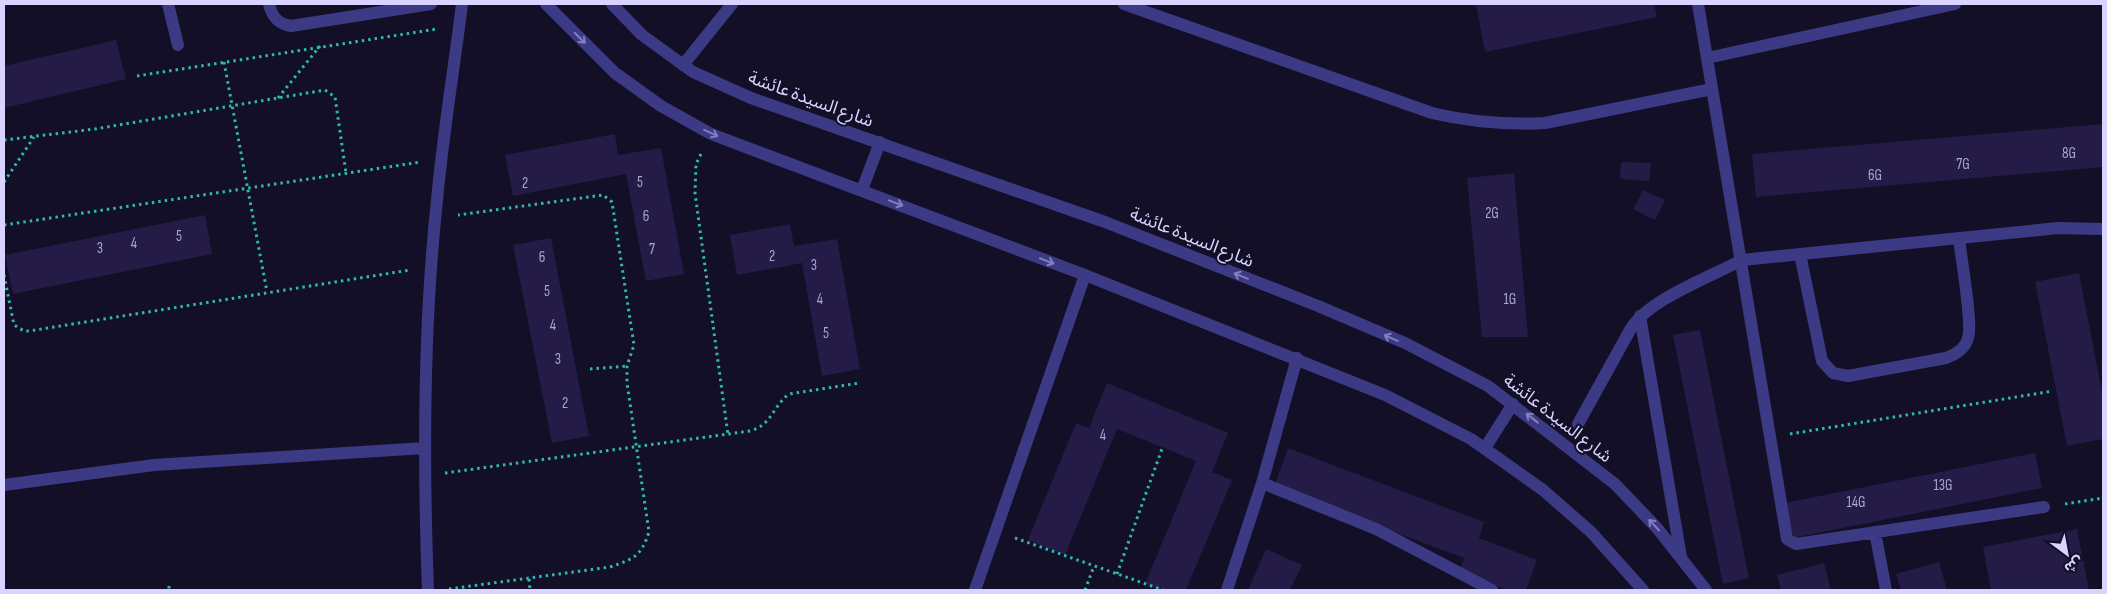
<svg xmlns="http://www.w3.org/2000/svg" width="2107" height="594" font-family="'Sofia Sans Condensed','Noto Sans Arabic',sans-serif">
<style>
.building{fill:#241b47}
.lines{fill:none;stroke-linecap:round;stroke-linejoin:round}
.path{stroke:#2fb8b0;stroke-width:3;stroke-dasharray:2.5 4;stroke-linecap:butt}
.service{stroke:#3d3a85;stroke-width:12}
.minor{stroke:#3d3a85;stroke-width:12}
.tertiary{stroke:#3d3a85;stroke-width:12}
.oneway{stroke:#837fbc}
.labels{text-anchor:middle;stroke-width:4;stroke-linejoin:round;paint-order:stroke}
.number-label{font-size:15px;fill:#aca6d1}
.street-label{font-size:18px;fill:#d9d4ff;stroke:#130f26}
</style>
<rect width="100%" height="100%" fill="#130f26"/>
<path class="building" d="M1476,4H1654L1657,17L1485,52Z
M116,40L126,79L4,108V66Z
M2103,124V167L1756,197L1752,154Z
M615,134L618,155L661,148L684,274L646,281L626,174L513,196L505,155Z
M1621,162L1651,163L1649,181L1620,179Z
M1514,173L1528,337H1482L1467,178Z
M1643,190L1665,200L1655,220L1633,209Z
M205,215L212,254L13,294L5,255Z
M790,224L794,246L837,239L860,369L822,376L802,263L737,275L730,235Z
M551,238L589,436L552,443L513,245Z
M2079,273L2103,397V439L2067,446L2035,282Z
M1700,330L1749,578L1723,584L1673,335Z
M1107,383L1228,433L1212,472L1232,480L1186,590H1160L1145,584L1196,461L1117,429L1065,555L1028,540L1076,423L1089,428Z
M1288,448L1484,522L1479,538L1537,560L1526,590H1507L1459,572L1464,558L1274,487Z
M2035,453L2042,488L1793,538L1785,503Z
M2077,529L2089,590H1991L1983,547Z
M1266,549L1302,565L1290,590H1248Z
M1939,562L1947,590H1901L1896,574Z
M1824,563L1831,590H1781L1777,575Z"/>
<g class="lines">
<path class="path" d="M224,62L267,292
M137,76L437,29
M278,98L320,46
M4,140L95,129L325,90L335,97L346,173
M701,154L696,164L695,193L728,435
M4,182L34,137
M4,225L421,162
M4,275L14,325L24,331H29L410,270
M590,369L627,366
M1790,434L2053,391
M445,473L750,431C772,425 772,407 789,394L860,383
M2065,504L2103,498
M1015,538L1163,590
M1117,574L1163,446
M529,579L530,590
M169,586V590
M449,589L610,567C633,559 641,557 649,532L627,383V366L634,345L612,202L603,195L458,215
M1085,590L1094,566"/>
<path class="service" d="M168,4L178,45
M269,4C272,17 278,24 291,26L431,4
M1800,254L1822,361L1833,373L1848,376L1946,358C1956,354 1965,349 1968,338C1973,324 1961,258 1959,238
M1742,260L2058,228L2103,229"/>
<path class="minor" d="M1124,4L1432,113C1470,122 1506,125 1545,123L1712,89
M1698,4L1787,539L1796,544L2044,507
M1707,58L1955,4
M683,65L732,4
M1640,316L1681,557
M1578,424L1630,330C1647,300 1710,277 1742,260
M1262,483L1376,529L1492,590
M4,485L154,465L425,448
M1875,532L1886,590
M428,590C423,460 423,329 437,200C443,134 454,69 462,4
M975,590L1085,275
M1227,590L1262,483L1297,358"/>
<path class="tertiary" d="M546,4L615,73L661,106L711,134L1085,275L1385,395L1471,439L1543,490L1591,532L1643,590
M612,4L642,35L693,72L751,98L1105,222L1318,306L1405,343L1488,386L1615,484L1657,528L1706,590
M862,190L880,142
M1485,448L1513,404"/>
</g>
<defs><path id="oneway-shaft" d="M-6 0H5M1.5-3L5.5 0L1.5 3" fill="none" stroke-width="1.6" stroke-linecap="round" stroke-linejoin="round" transform="scale(1.25)"/></defs>
<g class="oneway">
<use href="#oneway-shaft" transform="translate(580 38) rotate(45)"/>
<use href="#oneway-shaft" transform="translate(711 133) rotate(25)"/>
<use href="#oneway-shaft" transform="translate(896 203) rotate(21)"/>
<use href="#oneway-shaft" transform="translate(1047 261) rotate(21)"/>
<use href="#oneway-shaft" transform="translate(1241 276) rotate(-158)"/>
<use href="#oneway-shaft" transform="translate(1391 338) rotate(-157)"/>
<use href="#oneway-shaft" transform="translate(1532 418) rotate(-142)"/>
<use href="#oneway-shaft" transform="translate(1654 525) rotate(-133)"/>
</g>
<g class="labels">
<g class="number-label">
<text x="2069" y="158">8G</text>
<text x="1963" y="169">7G</text>
<text x="1875" y="180">6G</text>
<text x="640" y="187">5</text>
<text x="525" y="188">2</text>
<text x="1492" y="218">2G</text>
<text x="646" y="221">6</text>
<text x="179" y="241">5</text>
<text x="134" y="248">4</text>
<text x="100" y="253">3</text>
<text x="652" y="254">7</text>
<text x="772" y="261">2</text>
<text x="542" y="262">6</text>
<text x="814" y="270">3</text>
<text x="547" y="296">5</text>
<text x="820" y="304">4</text>
<text x="1510" y="304">1G</text>
<text x="553" y="330">4</text>
<text x="826" y="338">5</text>
<text x="558" y="364">3</text>
<text x="565" y="408">2</text>
<text x="1103" y="440">4</text>
<text x="1943" y="490">13G</text>
<text x="1856" y="507">14G</text>
</g>
<g class="street-label">
<text transform="translate(811 99) rotate(20)" y="6">شارع السيدة عائشة</text>
<text transform="translate(1192 237) rotate(22)" y="6">شارع السيدة عائشة</text>
<text transform="translate(1558 418) rotate(38)" y="6">شارع السيدة عائشة</text>
</g>
</g>
<rect width="2107" height="594" fill="none" stroke="#d9d4ff" stroke-width="10"/>
<g transform="translate(2067 554) rotate(148)" stroke="#130f26" stroke-width="4" paint-order="stroke">
<path d="M0-4L9 19L0 12L-9 19Z" fill="#d9d4ff"/>
<text y="-8" font-size="14" font-weight="bold" text-anchor="middle" fill="#d9d4ff">ش</text>
</g>
</svg>
